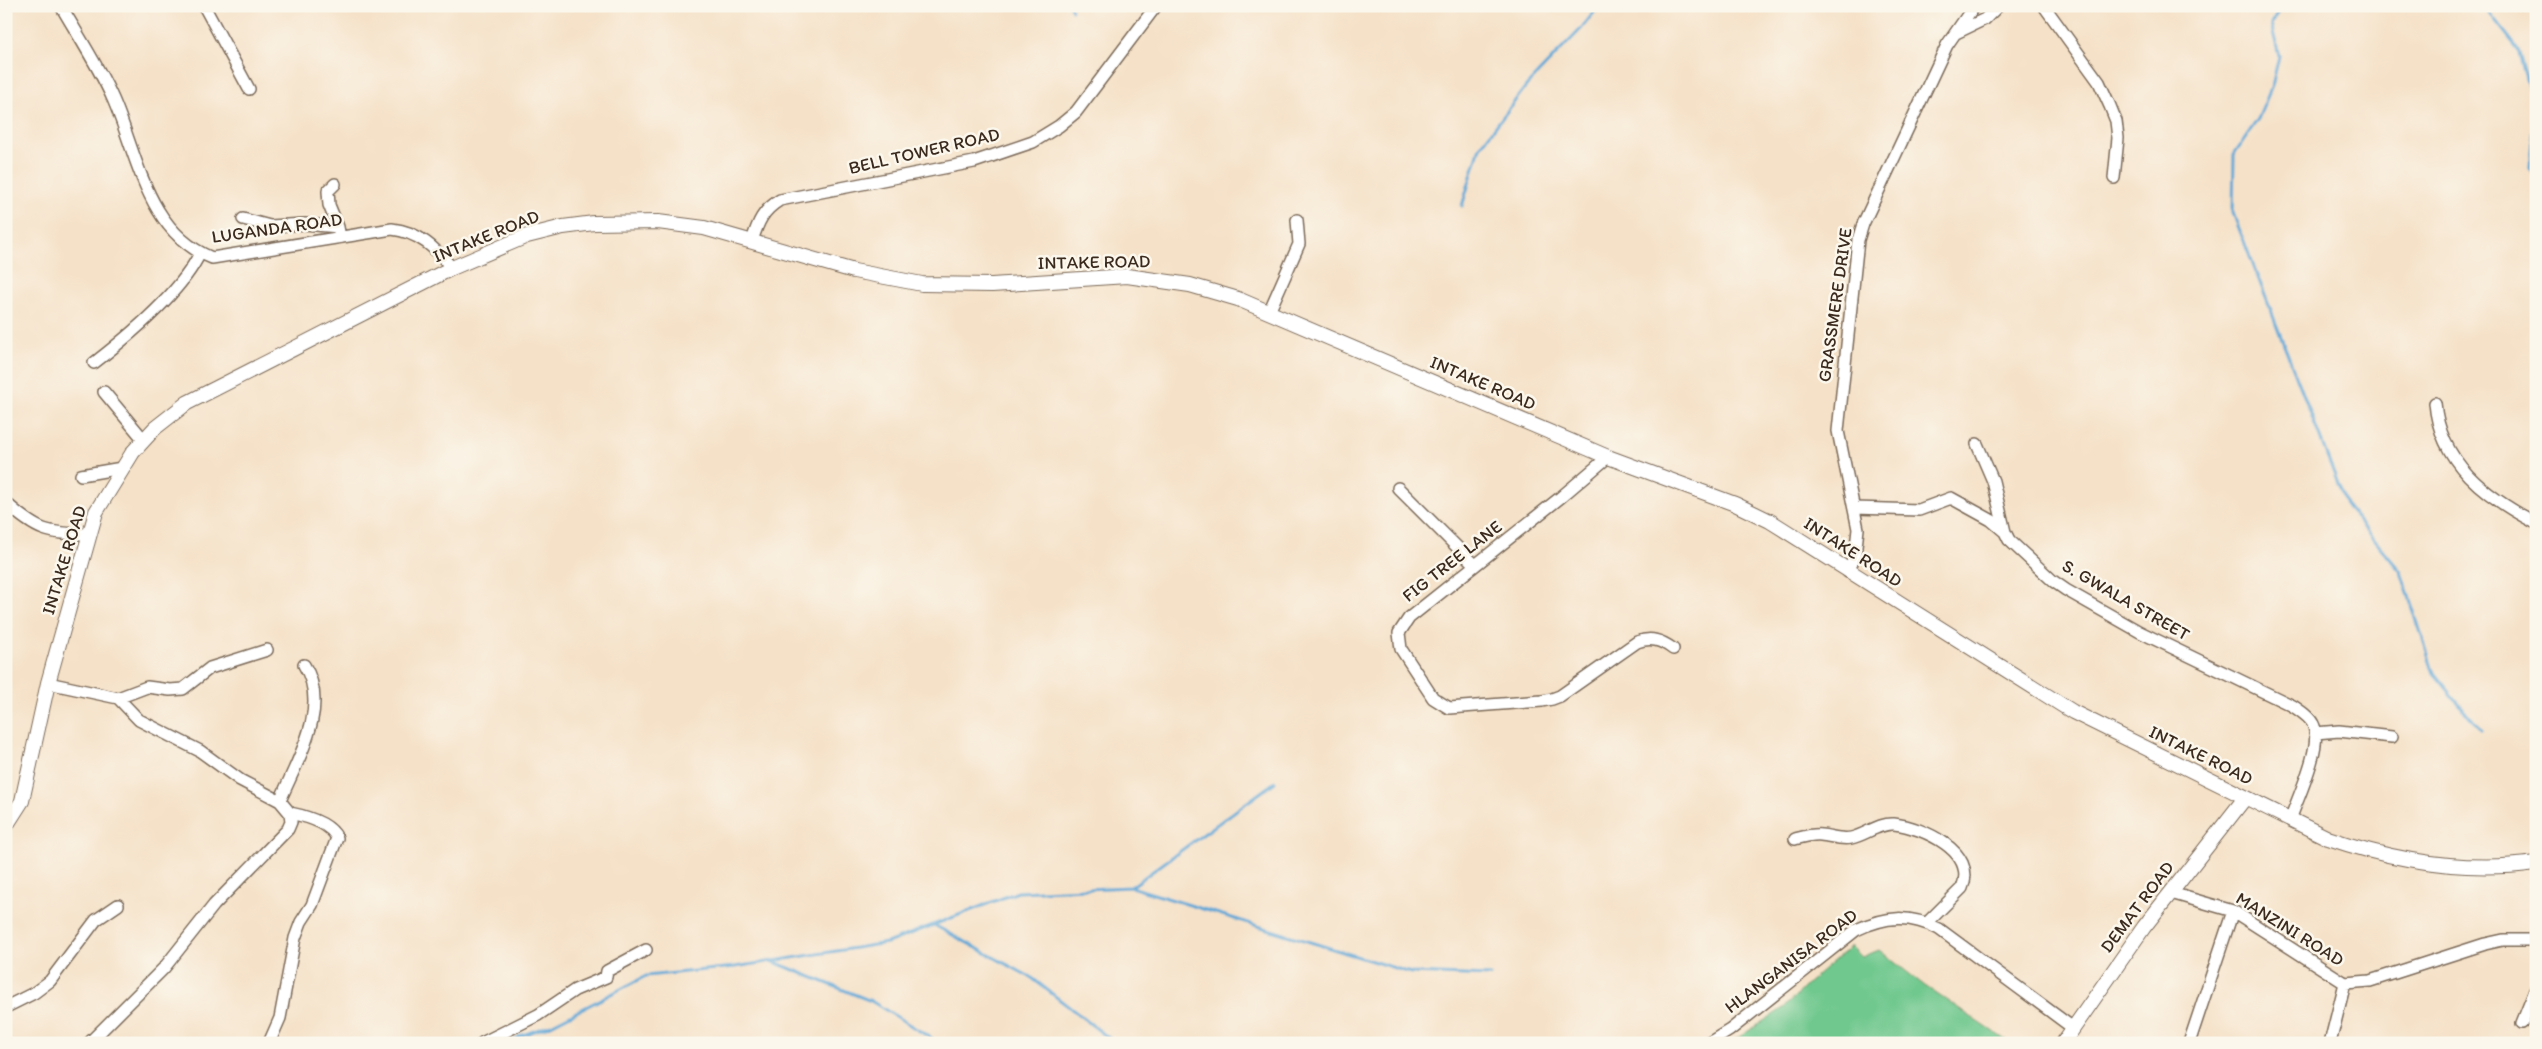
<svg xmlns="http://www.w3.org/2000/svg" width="2542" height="1049" font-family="Itim,sans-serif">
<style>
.green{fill:#70c88e;stroke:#567956}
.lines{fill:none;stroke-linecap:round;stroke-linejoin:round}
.stream{stroke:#60a7d7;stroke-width:3}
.minor-casing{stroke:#7c6a59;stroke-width:14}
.tertiary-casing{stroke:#7c6a59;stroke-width:16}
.minor{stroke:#fff;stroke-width:11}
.tertiary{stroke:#fff;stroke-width:14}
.labels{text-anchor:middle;stroke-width:5;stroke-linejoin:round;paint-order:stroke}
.street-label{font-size:18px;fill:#3b2a1e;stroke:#fbf7ec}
</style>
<rect width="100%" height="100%" fill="#fbf7ec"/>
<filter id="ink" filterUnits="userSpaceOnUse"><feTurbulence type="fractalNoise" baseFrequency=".02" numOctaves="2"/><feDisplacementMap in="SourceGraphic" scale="10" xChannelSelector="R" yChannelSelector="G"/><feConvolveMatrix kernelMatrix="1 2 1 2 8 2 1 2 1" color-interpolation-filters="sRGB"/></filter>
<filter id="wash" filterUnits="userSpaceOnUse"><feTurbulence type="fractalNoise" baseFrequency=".0096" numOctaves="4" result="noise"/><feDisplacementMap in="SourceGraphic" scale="20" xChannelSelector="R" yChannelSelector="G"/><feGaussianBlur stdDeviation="1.12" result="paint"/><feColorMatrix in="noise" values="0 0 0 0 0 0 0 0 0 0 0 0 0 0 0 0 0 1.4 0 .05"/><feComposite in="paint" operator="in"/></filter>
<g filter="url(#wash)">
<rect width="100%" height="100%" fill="#f5e1c7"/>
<path class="green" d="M1851,946L1862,957L1879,950L1925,986L2010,1043H1730L1785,1007L1807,984Z"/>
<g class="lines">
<path class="stream" d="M1070,6L1072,10
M2282,6L2271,24L2279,56L2272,86L2258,119L2234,154L2233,213L2347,507L2401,572L2434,673L2481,730
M2484,6L2518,49L2534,108L2530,168L2536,178
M1462,206L1480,147L1527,85L1581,29L1599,6
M1131,887L1275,782
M934,925L1032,978L1115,1043
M774,962L871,1001L939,1043
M512,1043L520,1036L551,1025L646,976L735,967L887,943L1018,892L1131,887L1411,973L1490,976"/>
</g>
</g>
<g filter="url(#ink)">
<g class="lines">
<g class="minor-casing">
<path id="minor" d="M61,6C79,37 99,67 113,99C138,156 147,232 212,258L392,229C419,232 435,248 452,268
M204,6L249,89
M2044,6L2099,82L2110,106L2116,121L2118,138L2114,178
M1956,33L1985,19L1998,6
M335,184L328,191L329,205L338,227
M243,219L270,226L305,224L338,227L340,237
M752,241C758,222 763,210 780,200L974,162L1033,142L1059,126L1076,112L1156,6
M1269,312L1299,244L1297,220
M94,363C129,336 181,293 200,253
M104,392L144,440
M2435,403C2440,463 2486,497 2536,523
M1977,444L1993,481L2005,532L2009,540L2053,581L2066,590L2140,632L2293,706C2300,711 2309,716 2313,724C2324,744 2297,799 2290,820
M1608,457L1561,497L1409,618L1399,633L1401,649L1433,698L1449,708L1542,701L1552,699L1560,696L1637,642C1651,637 1661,640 1673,649
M81,475L122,468
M1398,488L1475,565
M6,503C37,531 47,534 89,534
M1855,508L1919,510L1951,498L1991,520L2005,532
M1848,572L1855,556L1858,529L1838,431L1858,240L1863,224L1947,45L1974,6
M48,683L118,698L147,687L170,690L183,689L210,668L267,650
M118,698L139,720L200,751L240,780L280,801L290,813C305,816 330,823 337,838L312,905L301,922L295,938L280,1018L269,1043
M2315,733L2339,731L2392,737
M280,801C297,760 331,707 304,665
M1795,839C1803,837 1812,834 1821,835C1831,836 1841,840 1851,838C1866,835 1878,823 1894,824C1923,827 1978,852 1962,888L1927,923
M2171,893L2233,911L2345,983L2370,981L2485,944L2503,940H2536
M6,1007L34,993L50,981L96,920L118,905
M2522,1023L2536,988
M89,1043L164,968L214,905L288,829L291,822L290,813
M482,1043L538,1015L575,990L606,977L607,971L646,950
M1709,1043L1730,1030L1856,930C1886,916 1909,914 1939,929L2073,1028
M2189,1043L2233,911
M2330,1043L2345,983"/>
</g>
<g class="tertiary-casing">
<path id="tertiary" d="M6,826L22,801L48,683L96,512L133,452L155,428L187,403L452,268L527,236L563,227L594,223L658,222L704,228L854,271L922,284L992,285L1127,276L1190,285L1238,299L1608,457L1735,504L1770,521L2073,712L2328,838C2395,861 2465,873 2536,863
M2063,1043L2144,927L2245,798"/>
</g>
<use href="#minor" class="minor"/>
<use href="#tertiary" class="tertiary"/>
</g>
</g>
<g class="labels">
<g class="street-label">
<text transform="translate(924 151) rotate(-13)" y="6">BELL TOWER ROAD</text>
<text transform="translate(277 228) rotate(-8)" y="6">LUGANDA ROAD</text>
<text transform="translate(486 236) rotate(-22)" y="6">INTAKE ROAD</text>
<text transform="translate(1094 262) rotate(-1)" y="6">INTAKE ROAD</text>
<text transform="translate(1835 305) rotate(-82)" y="6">GRASSMERE DRIVE</text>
<text transform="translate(1483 383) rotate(23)" y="6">INTAKE ROAD</text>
<text transform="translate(1853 552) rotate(33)" y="6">INTAKE ROAD</text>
<text transform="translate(64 560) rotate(-73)" y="6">INTAKE ROAD</text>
<text transform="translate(1452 561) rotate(-38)" y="6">FIG TREE LANE</text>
<text transform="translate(2126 600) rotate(30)" y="6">S. GWALA STREET</text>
<text transform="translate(2201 755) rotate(26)" y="6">INTAKE ROAD</text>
<text transform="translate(2137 907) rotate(-53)" y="6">DEMAT ROAD</text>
<text transform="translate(2290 929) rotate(32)" y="6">MANZINI ROAD</text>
<text transform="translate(1791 961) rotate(-37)" y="6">HLANGANISA ROAD</text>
</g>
</g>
<rect width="2542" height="1049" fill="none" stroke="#fbf7ec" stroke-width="25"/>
</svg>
